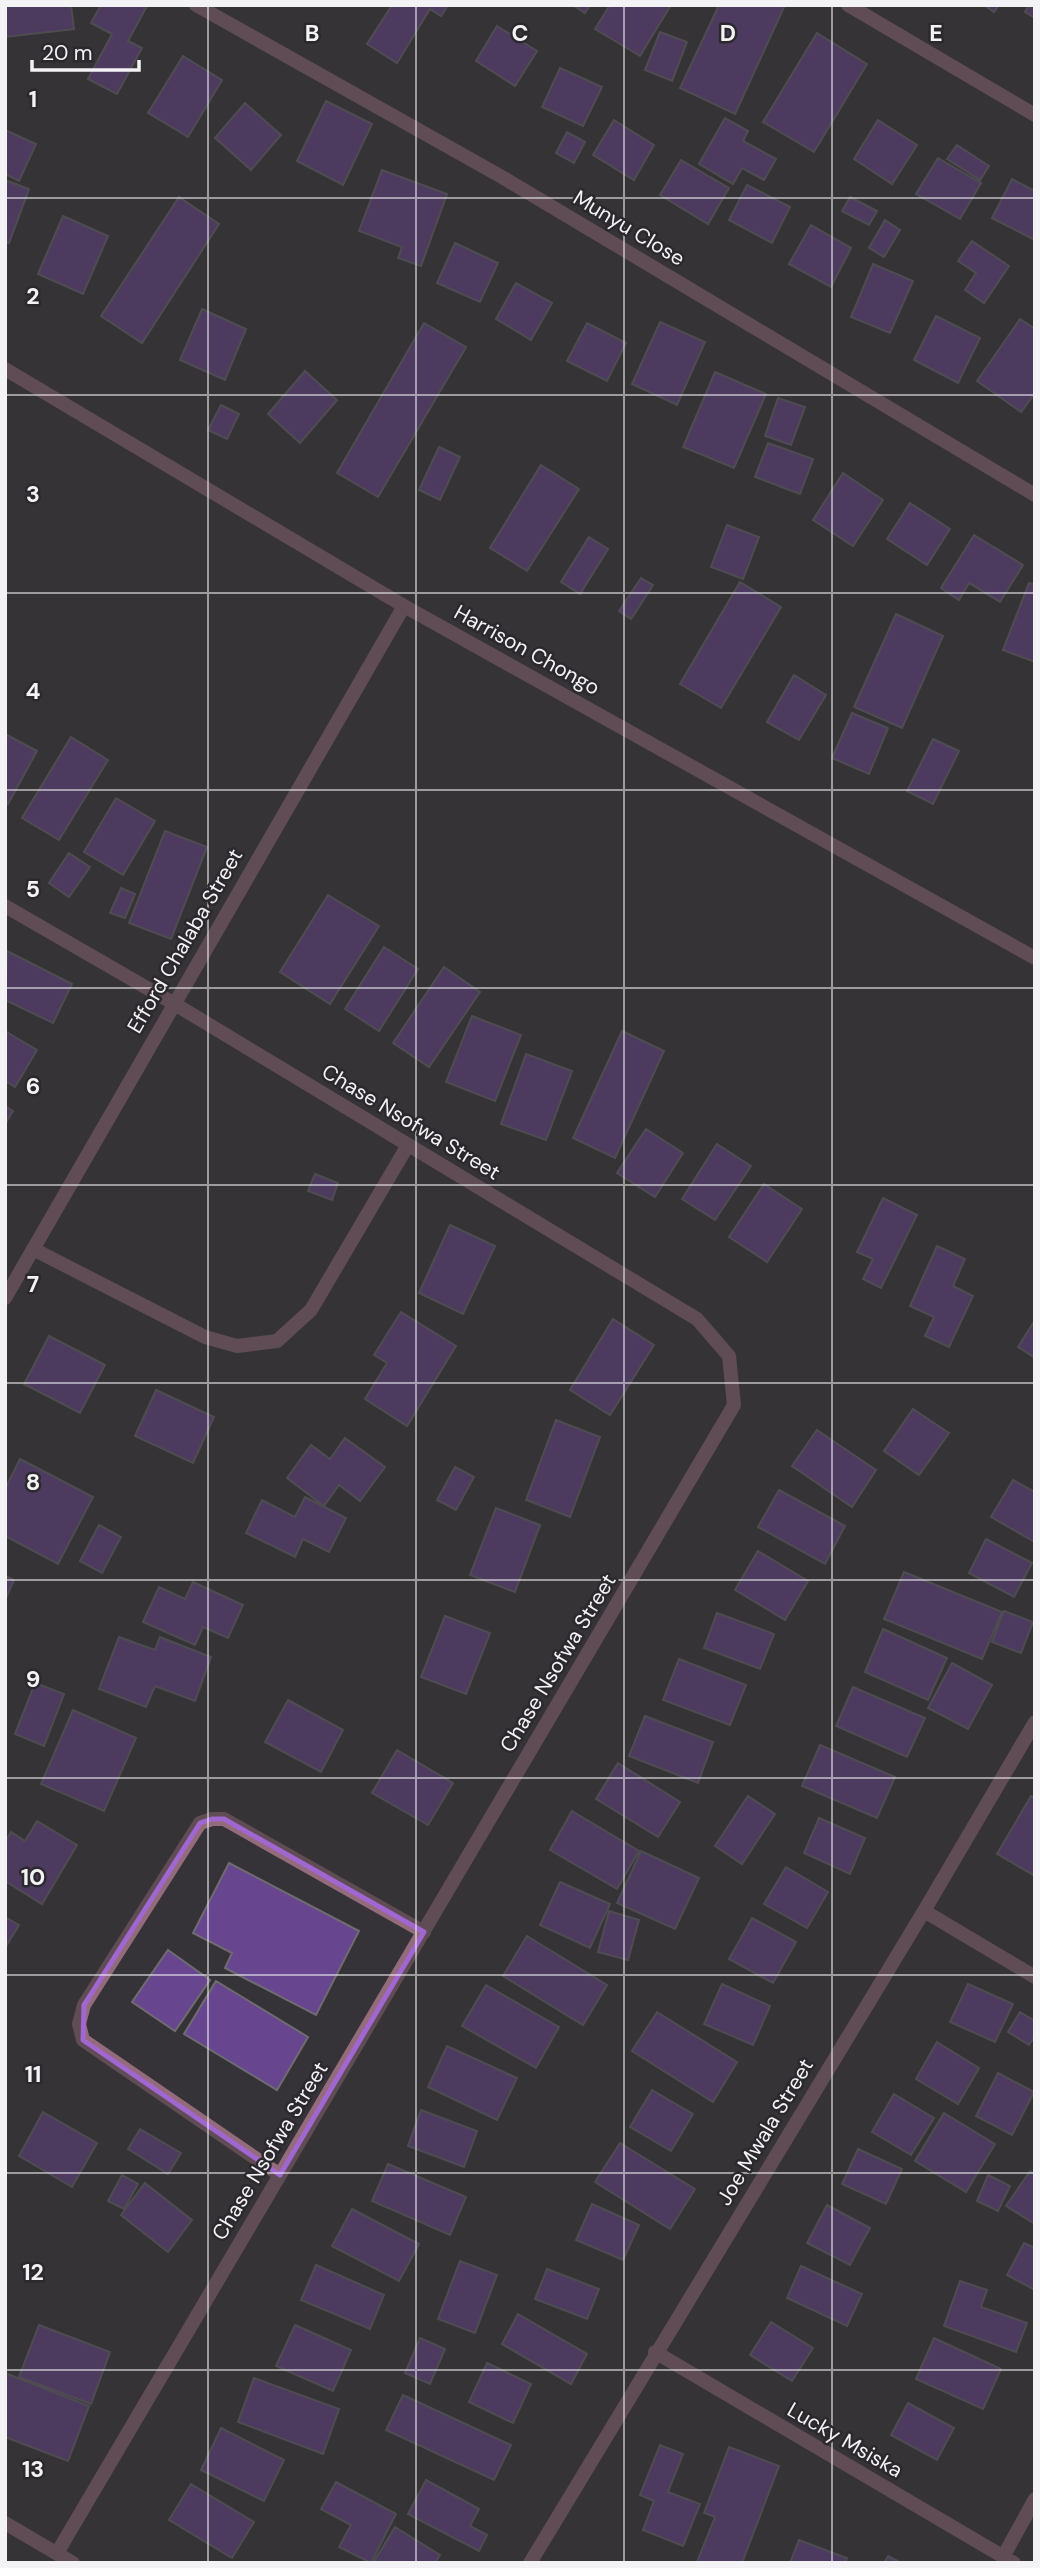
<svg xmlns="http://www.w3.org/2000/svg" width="1040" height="2568" font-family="'DM Sans',sans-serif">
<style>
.building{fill:#68458f;stroke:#6e6c71;stroke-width:2}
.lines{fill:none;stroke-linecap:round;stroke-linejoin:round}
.lane{stroke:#936b7a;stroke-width:14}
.street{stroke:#936b7a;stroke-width:14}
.marked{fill:none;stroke:#9f67cf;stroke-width:5;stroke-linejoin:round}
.grid{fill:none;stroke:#f3f2f5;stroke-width:2;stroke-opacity:0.55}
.labels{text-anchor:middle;stroke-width:5;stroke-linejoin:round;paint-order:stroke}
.street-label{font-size:21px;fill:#f3f2f5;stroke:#2b292d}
.grid-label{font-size:23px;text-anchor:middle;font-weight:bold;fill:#f3f2f5;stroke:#2b292d;stroke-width:5;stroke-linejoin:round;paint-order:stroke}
</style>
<rect width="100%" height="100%" fill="#353337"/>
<path class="building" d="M5,5H71L74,29L5,37Z
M101,5L147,6L128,41L142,48L117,94L88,79L112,34L91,23Z
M392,5H448L441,16L430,9L397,63L367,44Z
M573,5H590L585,13Z
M610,5H671L640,56L595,29Z
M719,5H785L735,114L680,88Z
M984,5H999L994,12Z
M1029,5H1035V18L1025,12Z
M497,26L537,51L515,86L476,61Z
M660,32L687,42L672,81L645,70Z
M817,33L867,64L814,152L763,122Z
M183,56L222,80L188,137L148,113Z
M560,68L602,87L583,126L542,107Z
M326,101L372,124L343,185L297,161Z
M245,103L281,135L251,170L215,138Z
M725,118L748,131L743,141L776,159L764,180L742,168L733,184L699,164Z
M614,120L654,145L634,180L593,155Z
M878,120L917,145L892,184L854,159Z
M5,130L36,144L19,181L5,174Z
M567,132L585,142L574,163L556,153Z
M957,145L989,166L980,180L947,159Z
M938,158L981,183L960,219L916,194Z
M681,160L729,188L708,224L660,195Z
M382,170L447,194L421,266L398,258L402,247L359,231Z
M1012,179L1035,191V240L992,218Z
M5,180L29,189L9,243L5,242Z
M747,185L790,207L772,243L729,220Z
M179,197L219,224L142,343L101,316Z
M850,197L877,211L869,225L842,211Z
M63,216L108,236L83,294L38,274Z
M885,220L900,230L884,257L869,248Z
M811,225L851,248L831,287L789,264Z
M972,241L1009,266L984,303L965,290L976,273L958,261Z
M455,243L498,263L480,302L437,283Z
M873,264L913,281L890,333L851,317Z
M516,283L552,303L531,340L496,319Z
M202,309L246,329L225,380L180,360Z
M936,316L980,338L958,383L914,360Z
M1020,319L1035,329V393L1021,412L977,381Z
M660,322L705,342L677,405L632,384Z
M424,323L466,347L378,497L337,473Z
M587,323L626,343L607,381L567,361Z
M305,371L337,400L300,443L268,414Z
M715,372L766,394L734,468L683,447Z
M778,398L805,407L791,445L765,436Z
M221,405L239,414L227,439L208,430Z
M768,443L813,459L800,494L755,477Z
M439,447L460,457L440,500L419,490Z
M541,465L579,489L527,571L490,548Z
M843,473L883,500L853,546L813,520Z
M910,503L950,529L927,565L887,539Z
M727,525L759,537L743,579L711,567Z
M974,535L1023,565L1000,602L969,583L959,600L941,588Z
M589,537L608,549L580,594L561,582Z
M641,578L653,585L631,619L619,611Z
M740,582L781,607L721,708L680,684Z
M1029,583L1035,585V662L1003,650Z
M896,614L943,636L902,728L854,707Z
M794,675L826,695L799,740L767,722Z
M852,713L888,728L869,774L832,758Z
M5,734L37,751L8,804L5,802Z
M71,737L108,760L59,840L22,818Z
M933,739L959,751L933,804L907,791Z
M116,798L155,821L123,875L84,852Z
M165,831L207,847L171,939L129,923Z
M69,853L90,867L69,897L49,883Z
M121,888L135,894L125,918L110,913Z
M328,895L379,926L330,1004L280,972Z
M384,947L418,969L379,1031L345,1009Z
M7,951L72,984L53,1023L5,1000Z
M444,967L480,992L429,1067L393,1043Z
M472,1016L521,1035L495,1101L446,1082Z
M5,1031L37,1050L15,1087L5,1081Z
M622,1031L664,1051L615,1158L573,1138Z
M526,1054L572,1071L546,1140L501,1124Z
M5,1106L13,1111L5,1124Z
M646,1129L683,1153L655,1197L617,1173Z
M717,1144L751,1166L715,1220L682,1199Z
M315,1174L338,1183L332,1200L308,1191Z
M764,1184L802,1209L767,1262L729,1237Z
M883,1198L917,1215L881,1288L863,1279L873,1259L857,1252Z
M450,1225L495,1246L463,1314L419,1293Z
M937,1246L965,1259L953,1286L973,1296L949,1347L925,1336L934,1317L910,1306Z
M401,1312L456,1346L407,1426L365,1399L387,1363L374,1355Z
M613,1319L654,1345L610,1415L570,1390Z
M1035,1320V1358L1018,1347Z
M49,1336L105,1365L80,1413L24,1384Z
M156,1390L214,1417L193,1463L135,1436Z
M913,1409L949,1433L919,1475L884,1451Z
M556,1420L600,1437L570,1517L526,1500Z
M817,1430L876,1470L852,1507L792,1466Z
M345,1438L385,1467L360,1501L339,1485L324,1506L287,1478L311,1445L330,1459Z
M20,1459L93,1497L58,1564L5,1536V1489Z
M455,1467L474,1477L456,1510L437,1500Z
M1013,1480L1035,1492V1538L1033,1541L991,1517Z
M779,1490L845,1526L825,1564L758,1527Z
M305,1497L346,1518L329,1552L303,1539L295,1557L246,1533L262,1500L295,1517Z
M496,1508L540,1525L515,1592L470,1575Z
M99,1525L121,1537L102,1573L80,1561Z
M986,1539L1032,1563L1014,1597L969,1573Z
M758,1551L808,1581L785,1620L735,1590Z
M904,1572L1002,1612L982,1659L884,1619Z
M5,1576L14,1580L5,1600Z
M193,1582L243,1605L228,1638L203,1627L195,1645L143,1622L159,1587L185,1599Z
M1004,1611L1033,1622L1021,1653L992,1642Z
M717,1613L774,1634L760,1669L704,1648Z
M445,1616L490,1633L466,1694L421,1677Z
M883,1629L947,1658L928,1700L865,1672Z
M119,1637L155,1650L160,1637L211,1657L195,1701L155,1686L146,1707L99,1689Z
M679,1659L746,1685L730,1725L663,1700Z
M952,1663L992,1685L968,1729L928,1708Z
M35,1683L64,1694L44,1746L15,1734Z
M853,1687L925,1718L907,1757L836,1726Z
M288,1700L343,1730L321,1772L265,1742Z
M73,1710L136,1738L104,1811L41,1784Z
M645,1716L713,1742L698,1783L629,1756Z
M820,1745L895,1777L877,1818L802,1786Z
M397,1750L453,1783L428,1825L372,1793Z
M618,1763L680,1802L658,1837L596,1799Z
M748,1796L775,1814L742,1864L715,1846Z
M1031,1796L1035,1798V1876L997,1854Z
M572,1811L639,1851L617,1889L550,1850Z
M819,1818L865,1838L850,1874L804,1853Z
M37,1821L77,1845L42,1904L5,1881V1842L11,1832L25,1841Z
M641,1851L699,1878L675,1929L617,1903Z
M229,1863L359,1931L316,2015L225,1968L232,1953L193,1933Z
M786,1867L828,1892L807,1928L764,1904Z
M560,1882L610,1904L590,1948L540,1925Z
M609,1911L639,1920L628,1960L598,1952Z
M5,1917L19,1925L5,1948Z
M752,1918L796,1942L773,1983L729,1959Z
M527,1936L607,1985L583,2025L503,1976Z
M168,1950L210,1980L175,2031L132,2002Z
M216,1981L308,2037L277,2090L184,2034Z
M722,1984L770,2006L753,2045L704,2024Z
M968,1984L1013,2004L995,2042L950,2022Z
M486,1985L559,2027L536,2068L462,2026Z
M657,2012L737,2062L713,2102L632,2051Z
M1020,2012L1035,2021V2036L1029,2045L1008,2032Z
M937,2042L979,2068L958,2104L916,2079Z
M447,2046L517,2078L497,2120L428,2087Z
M998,2073L1034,2092L1012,2135L976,2116Z
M652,2090L693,2114L671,2151L630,2127Z
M894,2094L934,2118L911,2155L872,2132Z
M421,2110L477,2131L464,2167L408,2146Z
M43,2112L97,2143L72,2187L19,2156Z
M944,2113L995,2144L966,2192L915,2161Z
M140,2129L181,2153L168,2174L128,2149Z
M620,2143L695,2189L670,2229L595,2182Z
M858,2149L902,2169L886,2204L842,2184Z
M388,2164L466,2197L450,2235L372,2201Z
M1030,2171L1035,2174V2224L1006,2206Z
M122,2175L138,2184L124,2209L108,2201Z
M988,2175L1010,2186L998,2211L977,2201Z
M145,2183L192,2220L168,2252L121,2215Z
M592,2204L639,2225L623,2260L576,2240Z
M827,2205L870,2228L850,2265L807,2243Z
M352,2209L419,2244L399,2281L332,2246Z
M1024,2243L1035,2248V2290L1007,2275Z
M460,2261L497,2275L475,2333L438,2319Z
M316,2265L384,2295L370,2329L301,2300Z
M801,2266L862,2294L847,2326L787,2298Z
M547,2269L599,2289L587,2319L535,2299Z
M960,2281L987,2290L981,2307L1027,2323L1016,2352L944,2326Z
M518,2314L587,2354L571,2384L502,2344Z
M771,2322L813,2348L792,2381L750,2355Z
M39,2325L110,2352L91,2404L19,2377Z
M295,2325L351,2350L333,2391L276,2366Z
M420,2338L445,2349L430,2384L405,2373Z
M934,2338L1001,2369L983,2409L916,2379Z
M487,2363L531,2384L513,2423L469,2402Z
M5,2373L89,2406L68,2461L5,2437Z
M254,2378L339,2409L323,2454L238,2422Z
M403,2395L511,2445L494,2480L386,2430Z
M908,2403L954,2428L937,2460L891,2435Z
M221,2428L284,2460L264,2501L201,2470Z
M660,2445L683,2454L668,2492L700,2504L683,2546L643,2530L654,2501L640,2495Z
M729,2447L779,2466L742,2563H699L697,2562L715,2517L704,2513Z
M426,2480L479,2509L470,2526L487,2535L479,2551L408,2514Z
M336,2482L396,2514L371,2563L339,2547L351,2525L321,2509Z
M191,2484L254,2522L232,2558L169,2520Z
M395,2527L440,2555L435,2563H373Z
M799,2540L847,2558L845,2563H790Z
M888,2556L901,2563H884Z"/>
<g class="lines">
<path class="lane" d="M33,1249L205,1337L237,1346L277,1341L311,1310L408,1145"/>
<path class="street" d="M196,5L502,177L1035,495
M848,5L1035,115
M5,369L404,606L1035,958
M5,906L173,1003L697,1319L729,1356L734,1405L57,2553
M5,1298L404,606
M924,1911L1035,1977
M280,2175L83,2040L79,2024L84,2005L200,1823L212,1819H224L424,1932
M655,2352L1014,2563
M5,2523L73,2563
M1003,2557L1035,2499
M530,2563L924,1911L1035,1722"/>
</g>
<path d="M0 0H1040V2568H0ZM212,1819H224L424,1932L280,2175L83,2040L84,2005L200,1823Z" fill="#353337" fill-opacity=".55" fill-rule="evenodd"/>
<path class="marked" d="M212,1819H224L424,1932L280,2175L83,2040L84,2005L200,1823Z"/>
<path class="grid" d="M208,5V2563M416,5V2563M624,5V2563M832,5V2563M5,198H1035M5,395H1035M5,593H1035M5,790H1035M5,988H1035M5,1185H1035M5,1383H1035M5,1580H1035M5,1778H1035M5,1975H1035M5,2173H1035M5,2370H1035"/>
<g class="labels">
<g class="street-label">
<text transform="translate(629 228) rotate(31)" y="7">Munyu Close</text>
<text transform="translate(527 650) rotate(29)" y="7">Harrison Chongo</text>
<text transform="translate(185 941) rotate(-60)" y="7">Efford Chalaba Street</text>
<text transform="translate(411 1122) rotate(31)" y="7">Chase Nsofwa Street</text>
<text transform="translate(558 1663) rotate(-59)" y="7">Chase Nsofwa Street</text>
<text transform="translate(765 2132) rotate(-59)" y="7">Joe Mwala Street</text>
<text transform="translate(270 2151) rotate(-59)" y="7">Chase Nsofwa Street</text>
<text transform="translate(845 2440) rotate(30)" y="7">Lucky Msiska</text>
</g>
</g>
<g class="grid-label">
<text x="312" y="41">B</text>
<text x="520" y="41">C</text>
<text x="728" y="41">D</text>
<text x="936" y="41">E</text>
<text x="33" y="107">1</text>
<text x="33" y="304">2</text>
<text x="33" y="502">3</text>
<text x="33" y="699">4</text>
<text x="33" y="897">5</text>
<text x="33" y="1094">6</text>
<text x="33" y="1292">7</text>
<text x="33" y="1490">8</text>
<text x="33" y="1687">9</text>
<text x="33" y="1885">10</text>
<text x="33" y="2082">11</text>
<text x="33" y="2280">12</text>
<text x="33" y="2477">13</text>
</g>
<rect width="1040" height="2568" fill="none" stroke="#f3f2f5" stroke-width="14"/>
<path d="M32 60v10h107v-10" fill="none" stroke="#f3f2f5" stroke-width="3.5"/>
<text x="42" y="60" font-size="21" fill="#f3f2f5" stroke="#2b292d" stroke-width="5" paint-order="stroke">20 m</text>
</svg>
